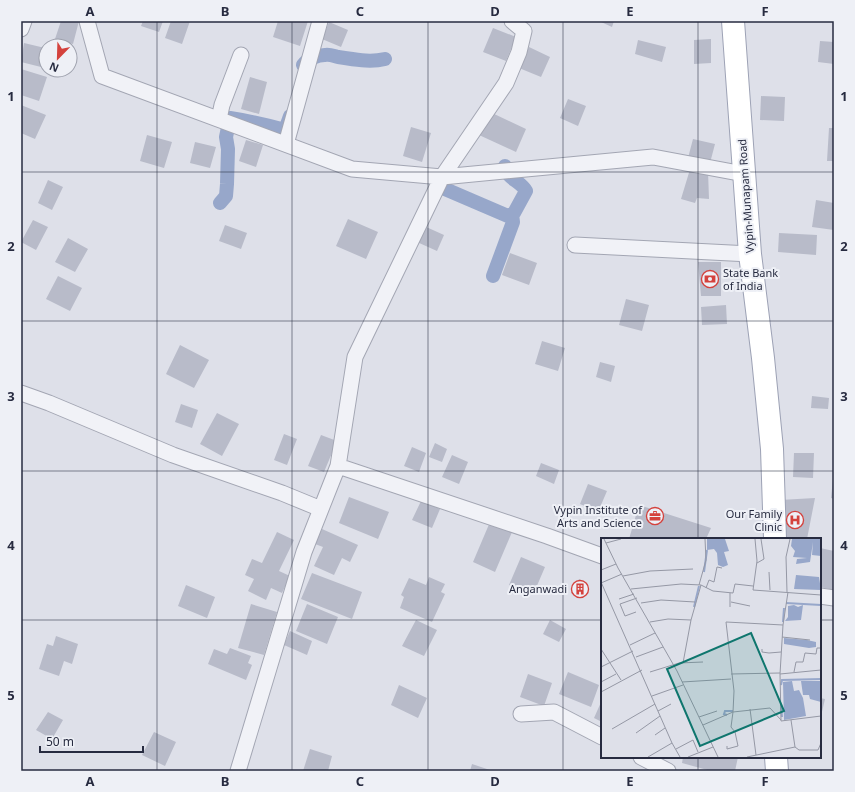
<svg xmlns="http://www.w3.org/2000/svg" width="855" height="792" font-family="'Noto Sans',sans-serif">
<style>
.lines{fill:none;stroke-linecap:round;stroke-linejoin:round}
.canal{stroke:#97a7ca;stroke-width:14}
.building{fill:#b8bbc9}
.minor-casing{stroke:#a3a6b3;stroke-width:17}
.primary-casing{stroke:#9da2b5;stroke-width:24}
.minor{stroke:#f1f2f7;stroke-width:15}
.primary{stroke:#fff;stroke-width:22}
.grid{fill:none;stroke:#272b40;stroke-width:1;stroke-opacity:0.55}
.labels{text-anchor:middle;stroke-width:4;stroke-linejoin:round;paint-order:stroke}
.street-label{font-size:11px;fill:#272b40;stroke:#eef0f6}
.poi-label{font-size:11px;fill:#272b40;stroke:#eef0f6;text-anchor:end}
.inset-river{fill:none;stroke:#97a7ca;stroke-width:2}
.inset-road{fill:none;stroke:#9598a5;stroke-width:1}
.view{fill:#0f766e;fill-opacity:0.15;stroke:#0f766e;stroke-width:2}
.inset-edge{fill:none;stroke:#272b40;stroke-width:2}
.neatline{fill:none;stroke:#272b40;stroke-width:1.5}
.grid-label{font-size:13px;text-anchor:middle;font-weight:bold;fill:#272b40}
</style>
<rect width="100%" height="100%" fill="#dee0e9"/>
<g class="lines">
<path class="canal" d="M303,65C307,59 318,55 325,55C329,54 334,56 338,57C353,59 369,63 385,59
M438,186L508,216L514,213L526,191C521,181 505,178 505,166
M220,203L226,196L227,184L228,149L226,137L230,118C249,121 267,125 285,130L290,116
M493,276L513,222L512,214"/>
</g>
<path class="building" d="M61,21H79L73,44L55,39Z
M143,21H163L159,32L141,26Z
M171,21H190L182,44L165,38Z
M278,21H308L300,46L273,37Z
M599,21H614L612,27Z
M329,22L348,30L341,47L322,39Z
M493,28L516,37L506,61L483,52Z
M711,39V63L694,64V40Z
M638,40L666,47L662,62L635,54Z
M820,41L834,42V64L818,62Z
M24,43L45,48L41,67L21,62Z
M529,47L550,57L541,77L519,68Z
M21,69L47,77L39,101L21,95Z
M250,77L267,82L259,114L241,109Z
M761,96L785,97L784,121L760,120Z
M568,99L586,106L578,126L560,118Z
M21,105L46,115L35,139L21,133Z
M490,112L526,129L516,152L479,135Z
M411,127L431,133L422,162L403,156Z
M829,128H834V161H827Z
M147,135L172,142L164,168L140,161Z
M693,139L715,144L710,163L688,158Z
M246,140L263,145L256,167L239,161Z
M195,142L216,147L210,168L190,163Z
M691,166L708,171L709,199L697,198L695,203L681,199Z
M48,180L63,187L52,210L38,203Z
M816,200L834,203V230L812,227Z
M348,219L378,232L366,259L336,246Z
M33,220L48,227L36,250L21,242Z
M225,225L247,233L241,249L219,241Z
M424,226L444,235L437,251L417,242Z
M779,233L817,235L816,255L778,252Z
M68,238L88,249L75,272L55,262Z
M510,253L537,263L529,285L502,275Z
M698,262H721V296H701Z
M58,276L82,288L70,311L46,299Z
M626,299L649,305L642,331L619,325Z
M726,305L727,324L702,325L701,307Z
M542,341L565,348L558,371L535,364Z
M180,345L209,360L194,388L166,374Z
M600,362L615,366L611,382L596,377Z
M812,396L829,398L828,409L811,408Z
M181,404L198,410L192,428L175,422Z
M217,413L239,424L222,456L200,444Z
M284,434L297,439L287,465L274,460Z
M321,435L337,441L324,472L308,466Z
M435,443L447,449L442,462L429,457Z
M412,447L426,453L419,472L404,466Z
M794,453H814L813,478L793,477Z
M452,455L468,462L459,484L442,477Z
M541,463L559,470L554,484L536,476Z
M833,479H834V499L831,498Z
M588,484L607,491L598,512L580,504Z
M349,497L389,512L378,539L339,523Z
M815,498L807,539H781L780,500Z
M421,501L440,509L432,528L412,520Z
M639,505L711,528L706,539H629Z
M490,522L512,532L495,572L473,562Z
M322,529L358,545L350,562L342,558L334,575L314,566L323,547L315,544Z
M277,532L294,540L279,571L290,576L282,593L271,588L266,600L248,591L254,579L245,575L252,559L262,563Z
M820,548L834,551V590L820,587Z
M521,557L545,567L533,595L509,585Z
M312,573L362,592L352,619L301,599Z
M429,577L445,584L441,592L445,594L432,622L400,608L404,597L401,595L409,578L426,585Z
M579,579L588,584L581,598L571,593Z
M186,585L215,597L207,618L178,606Z
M251,604L277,612L264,655L238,648Z
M307,604L338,617L327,644L296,631Z
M416,620L437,630L424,656L402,646Z
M550,620L566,629L559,642L543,634Z
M290,631L312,641L307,655L284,645Z
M56,636L78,644L72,664L64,661L59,676L39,669L47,644L53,646Z
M230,648L251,656L248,663L252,665L246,680L208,664L214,649L227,654Z
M568,672L599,685L591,707L559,694Z
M528,674L552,683L544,706L520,697Z
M399,685L427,698L418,718L391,705Z
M820,698L825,699L821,716H820Z
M602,700V722L594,718Z
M48,712L63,720L52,739L36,730Z
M154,732L176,742L165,766L142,755Z
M310,749L332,756L328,771H303Z
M683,757H738L735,771H711L682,763Z
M472,764L493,771H470Z"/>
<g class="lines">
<g class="minor-casing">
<path id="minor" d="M87,21L102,76L352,169L442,177L506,83L519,52L524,31L512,21
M21,29L24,21
M219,119L222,105L241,55
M286,144L320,21
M575,245L750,254
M21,393L49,403L173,455L282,493L321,509
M338,466L547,536L602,556
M820,596L834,598
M521,714L554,712L602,737
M641,757L668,771
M238,771L304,552L338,466L355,357L442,177L653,157L744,174"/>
</g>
<g class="primary-casing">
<path id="primary" d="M733,21L750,254L763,358L772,449L775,539
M776,757L777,771"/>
</g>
<use href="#minor" class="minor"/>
<use href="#primary" class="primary"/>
</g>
<path class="grid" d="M157,21V771M292,21V771M428,21V771M563,21V771M698,21V539M21,172H834M21,321H834M21,471H834M21,620H602M820,620H834M698,757V771"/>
<defs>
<g id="bank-ring" transform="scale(0.9)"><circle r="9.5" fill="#eef0f6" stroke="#d4423d" stroke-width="1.5"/><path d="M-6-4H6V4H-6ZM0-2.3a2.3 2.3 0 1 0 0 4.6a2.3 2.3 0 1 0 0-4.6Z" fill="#d4423d"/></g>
<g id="office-ring" transform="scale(0.9)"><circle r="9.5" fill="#eef0f6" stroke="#d4423d" stroke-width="1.5"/><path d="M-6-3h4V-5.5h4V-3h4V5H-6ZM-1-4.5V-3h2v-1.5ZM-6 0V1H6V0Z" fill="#d4423d"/></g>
<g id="hospital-ring" transform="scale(0.9)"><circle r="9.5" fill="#eef0f6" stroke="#d4423d" stroke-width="1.5"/><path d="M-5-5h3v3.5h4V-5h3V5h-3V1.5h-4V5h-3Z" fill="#d4423d"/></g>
<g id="building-ring" transform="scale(0.9)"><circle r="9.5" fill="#eef0f6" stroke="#d4423d" stroke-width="1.5"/><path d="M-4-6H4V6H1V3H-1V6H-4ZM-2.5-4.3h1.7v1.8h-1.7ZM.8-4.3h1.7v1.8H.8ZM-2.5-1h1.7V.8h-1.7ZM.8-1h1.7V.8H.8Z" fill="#d4423d"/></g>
</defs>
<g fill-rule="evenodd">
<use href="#bank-ring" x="710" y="279"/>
<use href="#office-ring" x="655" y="516"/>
<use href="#hospital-ring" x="795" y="520"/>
<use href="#building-ring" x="580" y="589"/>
</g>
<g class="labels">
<g class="street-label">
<text transform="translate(746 196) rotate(-94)" y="4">Vypin-Munapam Road</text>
</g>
<g class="poi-label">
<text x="723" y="277" text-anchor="start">State Bank<tspan x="723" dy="13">of India</tspan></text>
<text x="642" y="514">Vypin Institute of<tspan x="642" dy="13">Arts and Science</tspan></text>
<text x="782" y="518">Our Family<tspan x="782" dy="13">Clinic</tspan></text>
<text x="567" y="593">Anganwadi</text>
</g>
</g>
<g transform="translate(601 538)">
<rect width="220" height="220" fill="#dee0e9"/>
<path d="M106,1H124L128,13L123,14L127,27L122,29L117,27L116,15L113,11L106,12ZM191,1H220V18L211,17L212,4L209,24L195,26L196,21L206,20L192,19L194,13L190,8ZM195,37L218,39L220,52L193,51ZM193,67L197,69L202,67L200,82L184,83L187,79V68ZM183,100L206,102L215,104V109L208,110L183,106ZM191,143L193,153L198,152L202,160L205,178L183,182L182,144ZM200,143H220V164L209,161L208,157H202Z" fill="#97a7ca"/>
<path class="inset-river" d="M103,34L106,12M185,65L220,67M93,69L98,48M182,84L183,70M180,147L181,142L220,141M180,166L181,179M126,177L123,176L124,173H132"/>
<path class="inset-road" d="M3,1L17,30L76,133L117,219M154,1L156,23L152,52L220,57M5,5L20,1M156,25L163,21L160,1M0,32L15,26M168,34L169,52M22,38L49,33L92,31M0,44L71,205L47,219M0,45L21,36M98,47L105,22L104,1M105,50L108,42L113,44L116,29L121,30M30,51L80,46L100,47L112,53L132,55L134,46L152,48M186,54L185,19L189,1M129,55V69M18,61L33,56M130,64L149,68M40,65L60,62L94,64M35,74L24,78L19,66L36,60M49,84L67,81L90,82M182,87L187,54M181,99L209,102M29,107L54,95M0,111L20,142M161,111V114L168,115L180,114M35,119L62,109M82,125L90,82L100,47M0,129L32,113M49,134L78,125L102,124M193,134L195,124H202L204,115L215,116L216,110H220M130,136L179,135M179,136L220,132M0,144L15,136M81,144L130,141M0,154L41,132M51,158L82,147M149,171L155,217M57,173L70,166M98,179L116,173M190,182L194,209M102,187L132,174L133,153L125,84L182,87L179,136L180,183L220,178M11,191L54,166M35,195L59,178M54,197L64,190M71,205L79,219M126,208V211L137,208L134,194L130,189L132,174L169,170L180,182M75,211L92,202L97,214M87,219L112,209M146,219L194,209L198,212H217L220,205"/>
<path class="view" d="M150,95L183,173L99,208L66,131Z"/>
<rect width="220" height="220" class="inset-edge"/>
</g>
<rect width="855" height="792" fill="none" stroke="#eef0f6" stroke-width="44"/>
<g transform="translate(58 58) rotate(203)"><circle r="19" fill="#eef0f6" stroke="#9ea1ad"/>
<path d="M0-3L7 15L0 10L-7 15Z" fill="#d4423d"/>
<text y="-6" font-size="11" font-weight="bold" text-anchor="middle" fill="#272b40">N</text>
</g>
<path d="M40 746v6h103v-6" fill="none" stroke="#272b40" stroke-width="2"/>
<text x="46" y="746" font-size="12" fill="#272b40" stroke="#eef0f6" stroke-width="3" paint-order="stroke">50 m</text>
<rect x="22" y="22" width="811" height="748" class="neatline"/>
<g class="grid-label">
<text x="90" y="16">A</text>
<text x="225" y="16">B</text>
<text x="360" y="16">C</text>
<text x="495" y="16">D</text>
<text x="630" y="16">E</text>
<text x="765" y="16">F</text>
<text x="11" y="101">1</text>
<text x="844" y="101">1</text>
<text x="11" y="251">2</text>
<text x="844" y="251">2</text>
<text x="11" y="401">3</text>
<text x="844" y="401">3</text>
<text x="11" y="550">4</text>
<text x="844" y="550">4</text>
<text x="11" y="700">5</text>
<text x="844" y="700">5</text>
<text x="90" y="786">A</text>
<text x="225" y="786">B</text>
<text x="360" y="786">C</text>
<text x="495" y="786">D</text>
<text x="630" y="786">E</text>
<text x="765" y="786">F</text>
</g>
</svg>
